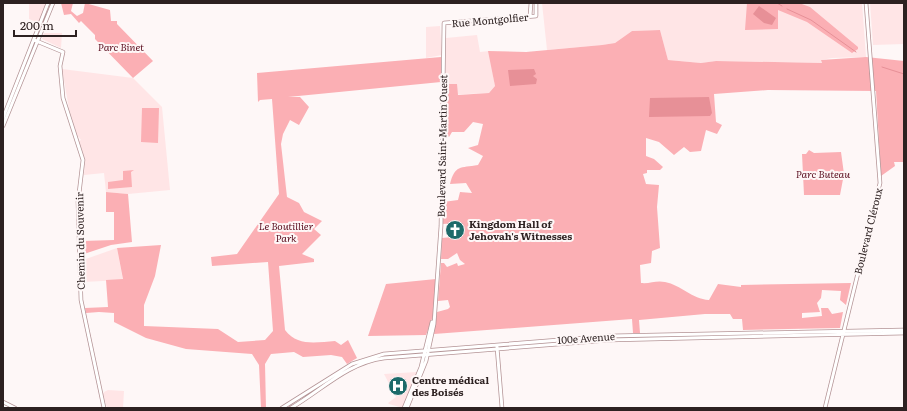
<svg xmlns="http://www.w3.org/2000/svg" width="907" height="411" font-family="Literata,serif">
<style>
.built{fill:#ffe5e6}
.green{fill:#fbafb4}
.water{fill:#e79097}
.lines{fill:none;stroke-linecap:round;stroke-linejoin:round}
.stream{stroke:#e79097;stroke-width:1}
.secondary-casing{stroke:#b49496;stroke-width:4.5}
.secondary{stroke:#fff;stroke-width:3}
.labels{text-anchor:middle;stroke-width:4;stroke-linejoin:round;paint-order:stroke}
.street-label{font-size:10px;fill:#2d2121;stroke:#fef7f7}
.park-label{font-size:10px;font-style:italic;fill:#5b0e1f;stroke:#fef7f7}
.poi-label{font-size:10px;font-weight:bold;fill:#2d2121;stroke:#fef7f7;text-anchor:start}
</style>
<rect width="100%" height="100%" fill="#fef7f7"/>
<path class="built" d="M29,3H47L39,23L29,19Z
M542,3H862L866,57L832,58L821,60L822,63L716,61L701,63L668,60L660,30L632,31L615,43L602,45L547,50Z
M870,3H904V44L873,45Z
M440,26L442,55L426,58V27Z
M44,33H62L61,48L42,39Z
M477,35L480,52L489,51L495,86L489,93L445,95L446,38Z
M62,69L133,78L162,107L170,190L128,194L106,192L104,173L84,175L85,159L79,141L81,140L77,135L69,109Z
M117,248L123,280L83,282V260Z
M417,372L403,408L389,404L388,403L396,397L384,374Z
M108,390L124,391L123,408H107L103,394L104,392Z"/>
<path class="green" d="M61,3H73L71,11L77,16L83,13L85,3L110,10L111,21H117V24L153,61L133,78L95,39V35L81,21L79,23L71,14L64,15Z
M747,3H799L810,7L858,47V49L852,53L807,22L778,10V29L745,30Z
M660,30L668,60L701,63L716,61L822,63L821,60L866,57L904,61V162H894L895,166L881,176L876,91L768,90L714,94L716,122L722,125L717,134L706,130L701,151L690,152L684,147L674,155L659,142L646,138V156L654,159L663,167L660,170H647V173L643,174L646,184L659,185L657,207L660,248L652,251L651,263L640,265L641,283C650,284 656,280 665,282C681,285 692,299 709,300L718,284L741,287V285L851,283L846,305L840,300L841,291L822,290L821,298L817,303L820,312L802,313V318L822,316L821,308H828L832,314L843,312L840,328L743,330L742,319H733L730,314H705L639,320L640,333H633L632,319L434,334L437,312L448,309L450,307L448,300L438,301L441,263H444L447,267L457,263L458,266L465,264L460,260L457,253L448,259H441L442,238L462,236L461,223L442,224L443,202L458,200L460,192L472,193L466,183L450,184C455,165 460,168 478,165L483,156L468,148L478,145L483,124L473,122L464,132H452L449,137L444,132V84H457L458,95L489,93L495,86L488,51L526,52L602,45L615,43L632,31Z
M441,57V82L288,97H300L309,107L299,125L290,120L283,134L281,144L287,197L299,203L304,212L322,221L314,229L321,235L302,254L314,259V262L279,266L285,330C298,347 317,342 335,341L341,345L348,340L357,358L347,364L342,357L331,355L303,357L294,352L271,354L265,364L266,408H261L259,365L252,354L186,349L146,338L114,322V313L99,312L86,313L85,308L108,307L106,280L123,279L117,248L161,245L155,276L144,305V326L218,329L238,342L265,340L273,331L268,262L212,266L211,257L237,254L279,194L272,99L260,100L258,102L257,73Z
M142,108H159L158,143L141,142Z
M809,150L814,153L841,152L844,174L840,195H804L802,154H806Z
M134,170L131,172L132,187L108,189V182L123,180V171Z
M106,192L128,194L132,242L111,245L84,254L82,241L114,240V212H106Z
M436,279L433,316L426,335L368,336L386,284Z"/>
<path class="water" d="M759,6L776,18L772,25L764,23L753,14Z
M534,69L536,74L533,76L537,79L536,84L510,86L508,70Z
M709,97L712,113L710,116L649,117L650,98Z"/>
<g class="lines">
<path class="stream" d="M777,3L782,6
M787,9L811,20L856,52
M882,67L904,74"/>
<g class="secondary-casing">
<path id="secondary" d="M530,16L531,3
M34,40L63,52L60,66L63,98L83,160L78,202L81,300L104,408
M3,118L48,3
M3,126L53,3
M497,347L502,408
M3,402L15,408
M3,406L7,408
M282,408L352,364L384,354L610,336L904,330
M291,408C322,390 347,363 384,358L609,340L904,333
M404,408L421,367L432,322
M407,408L426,361L434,324L441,226L444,23L536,16V3
M825,408L880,183L866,3"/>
</g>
<use href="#secondary" class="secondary"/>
</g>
<defs>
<g id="church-disc" transform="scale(1)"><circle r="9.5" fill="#1d6a6a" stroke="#fef7f7"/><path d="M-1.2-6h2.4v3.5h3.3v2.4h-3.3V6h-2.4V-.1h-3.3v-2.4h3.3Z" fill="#fff"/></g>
<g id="hospital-disc" transform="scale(1)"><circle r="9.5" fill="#1d6a6a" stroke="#fef7f7"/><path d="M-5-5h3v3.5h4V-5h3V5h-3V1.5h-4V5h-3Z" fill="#fff"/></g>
</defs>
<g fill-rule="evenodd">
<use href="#church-disc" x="455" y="230"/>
<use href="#hospital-disc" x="398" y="386"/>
</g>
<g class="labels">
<g class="street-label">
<text transform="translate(490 20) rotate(-5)" y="4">Rue Montgolfier</text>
<text transform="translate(442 146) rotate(-89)" y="4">Boulevard Saint-Martin Ouest</text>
<text transform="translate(868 231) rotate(-76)" y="4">Boulevard Cléroux</text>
<text transform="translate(80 241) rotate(-91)" y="4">Chemin du Souvenir</text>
<text transform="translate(586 338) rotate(-4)" y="4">100e Avenue</text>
</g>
<g class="park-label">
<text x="121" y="51">Parc Binet</text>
<text x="823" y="178">Parc Buteau</text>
<text x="286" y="230">Le Boutillier<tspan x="286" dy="12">Park</tspan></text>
</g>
<g class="poi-label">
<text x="469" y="228">Kingdom Hall of<tspan x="469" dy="12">Jehovah's Witnesses</tspan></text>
<text x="412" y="384">Centre médical<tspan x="412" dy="12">des Boisés</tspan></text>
</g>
</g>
<rect width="907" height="411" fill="none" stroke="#2d2121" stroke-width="8"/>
<path d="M14 30v6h62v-6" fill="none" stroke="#2d2121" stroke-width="2"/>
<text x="20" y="30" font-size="12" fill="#2d2121" stroke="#fef7f7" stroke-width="3" paint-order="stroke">200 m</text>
</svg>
